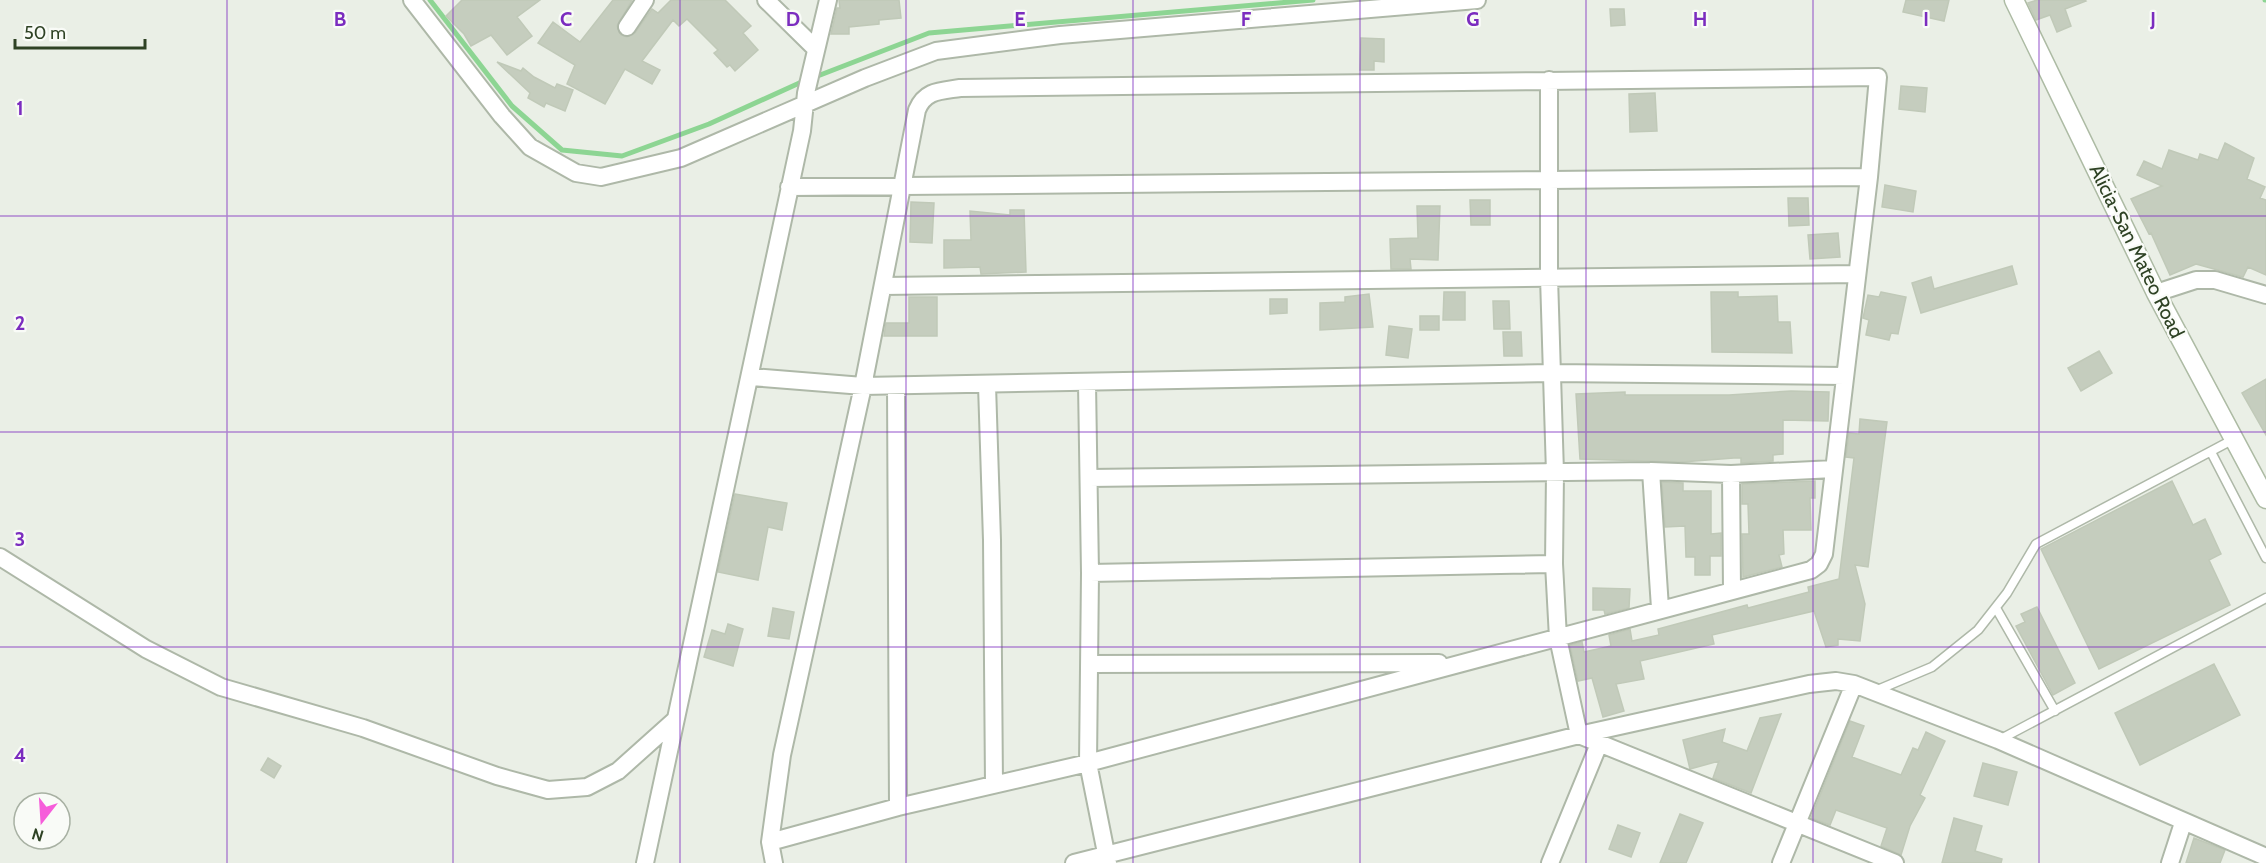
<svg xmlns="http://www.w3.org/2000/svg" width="2266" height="863" font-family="Cabin,sans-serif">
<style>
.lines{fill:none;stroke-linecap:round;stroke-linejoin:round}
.stream{stroke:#8dd593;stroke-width:5}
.building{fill:#c5cdbe;stroke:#c0c9b8;stroke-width:1.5}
.lane-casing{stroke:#aeb8a8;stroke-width:11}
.street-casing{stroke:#aeb8a8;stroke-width:20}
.secondary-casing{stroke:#adbba4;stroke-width:21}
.lane{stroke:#fff;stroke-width:8}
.street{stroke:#fff;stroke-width:16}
.secondary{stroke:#fff;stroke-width:18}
.grid{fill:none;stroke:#7b2cbf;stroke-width:1.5;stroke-opacity:0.55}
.labels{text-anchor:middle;stroke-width:4.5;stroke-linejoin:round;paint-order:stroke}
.street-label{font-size:20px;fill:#2e4224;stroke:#f9fbf7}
.grid-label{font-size:20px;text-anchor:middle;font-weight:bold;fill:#7b2cbf;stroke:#f9fbf7;stroke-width:4.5;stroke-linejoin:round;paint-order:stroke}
</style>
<rect width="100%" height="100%" fill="#eaefe6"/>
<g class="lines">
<path class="stream" d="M430,0L512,106L562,150L622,156L709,124L806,80
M2265,0H2266
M815,77L929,33L1313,0"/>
</g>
<path class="building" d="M462,0H540L517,17L532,36L507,55L491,35L471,46L464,34L446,16Z
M613,0H632L617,26L621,35L627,37L635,33L652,9L658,13L671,0H725L751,26L743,33L758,50L735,71L730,65L727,67L714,53L718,50L687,19L679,26L673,20L642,61L660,70L652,84L625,69L605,104L567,84L575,65L538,43L553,22L580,42Z
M839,0H899L901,18L879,20V24L849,27V34H831L837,8H840Z
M1906,0H1949L1944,21L1903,12Z
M2037,0H2085L2086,1L2065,9L2071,26L2057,32L2050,15L2036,20L2028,3Z
M1610,9H1624L1625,25L1611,26Z
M1361,38L1384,39V62L1374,61V70H1360Z
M497,62L521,71L523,68L534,77L555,88L557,84L573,90L565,111L546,103L544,107L528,98L530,93Z
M1901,86L1927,88L1925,112L1899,109Z
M1655,93L1657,131L1630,132L1629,94Z
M2225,143L2254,158L2247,179L2265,187L2260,198L2266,200V275L2248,267L2243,277L2196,264L2170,275L2151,233L2149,234L2131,199L2162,186L2137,175L2144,161L2162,169L2169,150L2198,160L2200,154L2218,160Z
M1885,185L1916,191L1913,212L1882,207Z
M1788,198H1808L1809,225L1789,226Z
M1470,200H1490V225H1471Z
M911,202L934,203L932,243L910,242Z
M1417,206H1440L1438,260L1410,259L1411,269H1391L1390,239L1418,238Z
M1010,210H1024L1026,272L981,274L980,267L944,268V240H971L970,211L1010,215Z
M1838,233L1840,257L1810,259L1808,235Z
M2012,266L2017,284L1921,313L1912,283L1931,277L1934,289Z
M1444,292H1465V320H1443Z
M1711,292H1738V297L1777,296L1778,322H1790L1792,353L1712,352Z
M1881,292L1906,297L1898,334L1891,333L1889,340L1866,335L1869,320L1863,318L1868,295L1879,297Z
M1369,294L1373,327L1320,330V303L1345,302V297Z
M909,297H937V336H884L886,323H909Z
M1270,299H1287V313L1270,314Z
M1493,301H1509L1510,329H1494Z
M1420,316H1439V330H1420Z
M1389,326L1412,329L1408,358L1386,355Z
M1503,332H1521L1522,356H1504Z
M2099,351L2112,373L2081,391L2068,368Z
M2266,379V435L2242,393Z
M1791,391L1829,392L1828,421L1783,420V454L1773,455V461L1741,463V458H1734L1682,462L1580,459L1576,394L1625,392V395H1729Z
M1860,419L1887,422L1868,567L1855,565L1865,604L1860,641L1838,639V645L1826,647L1814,611L1712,635L1714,644L1640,661L1644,679L1616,684L1624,711L1603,717L1592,678L1578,681L1570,645L1582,642L1584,652L1611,646L1609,635L1630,629L1632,641L1659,635L1658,629L1747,605L1748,608L1809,592L1808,587L1839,579L1854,458L1846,457L1849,433L1859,434Z
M1815,481V498H1810L1811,530H1783L1784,554L1779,555L1782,567L1743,577L1742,534H1749L1748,504H1742V484Z
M2172,481L2193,525L2205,519L2221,554L2209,560L2230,605L2099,669L2041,549Z
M1662,482L1683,483V491H1711V534L1721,533V556H1710V575H1695V557H1686L1685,526L1665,527Z
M735,494L787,503L782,530L768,527L758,580L718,572Z
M1593,588L1630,589L1629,608L1605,614L1604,610H1593Z
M2037,607L2075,683L2053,695L2016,626L2025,622L2021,614Z
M773,608L794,612L789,639L768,636Z
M728,624L743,629L733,666L704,657L712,630L725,634Z
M2214,664L2240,715L2140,765L2115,713Z
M1781,714L1751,793L1713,778L1719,761L1690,769L1683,740L1725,729L1722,742L1747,751L1760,718Z
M1850,721L1864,726L1852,757L1901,775L1913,748L1918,750L1926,732L1945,741L1920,795L1925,798L1910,826L1901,855L1881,846L1887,828L1836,810L1830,825L1811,818Z
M268,758L281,766L274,778L261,770Z
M1983,763L2017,772L2008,805L1974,796Z
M1680,814L1703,823L1686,863H1660Z
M1954,818L1982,826L1975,851L2002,859L2001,863H1942Z
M1618,825L1640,833L1631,857L1609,849Z
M2194,838L2225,850L2220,863H2186Z"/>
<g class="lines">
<g class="lane-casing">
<path id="lane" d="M2211,452L2266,558
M1996,608L2055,711
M1875,691L1932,667L1978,630L2007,593L2036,544L2234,439
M1999,740L2266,598"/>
</g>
<g class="street-casing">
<path id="street" d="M412,0L502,116L530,147L576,173L601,177L681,158L865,78L936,51L1060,35L1477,0
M766,0L816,49
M627,27L645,0
M1549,80V277L1555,473L1554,564L1558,638L1579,735L1895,863
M789,187L1869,177
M883,286L1857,274
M2156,293L2196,280H2215L2266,295
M751,377L863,386L1551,373L1845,376
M1087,383L1090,573L1088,763L1108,863
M987,385L992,540L994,785
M896,386L898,807
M1651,471L1660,608
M1731,474L1732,590
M1089,478L1651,471L1731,474L1834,469
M0,557L146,649L221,687L363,728L497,776L548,790L587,787L618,771L675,720
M1090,573L1554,564
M1089,664L1439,663
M770,842L898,807L1088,763L1811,570L1819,564L1824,554L1869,177L1878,77L960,88C941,91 925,90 917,110L863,386L782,755L770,842L774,863
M645,863L802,131L806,93L828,0
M1074,863L1579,735L1809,684L1836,681L1854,684L1998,740L2266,857
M1550,863L1599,744
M1781,863L1854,684
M2170,863L2183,823"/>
</g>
<g class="secondary-casing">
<path id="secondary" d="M2014,0L2156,293L2266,499"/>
</g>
<use href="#lane" class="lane"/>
<use href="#street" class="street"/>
<use href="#secondary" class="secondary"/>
</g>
<path class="grid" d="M227,0V863M453,0V863M680,0V863M906,0V863M1133,0V863M1360,0V863M1586,0V863M1813,0V863M2039,0V863M0,216H2266M0,432H2266M0,647H2266"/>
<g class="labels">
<g class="street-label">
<text transform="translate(2137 251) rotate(64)" y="7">Alicia-San Mateo Road</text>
</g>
</g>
<g class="grid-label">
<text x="340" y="26">B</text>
<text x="566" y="26">C</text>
<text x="793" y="26">D</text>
<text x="1020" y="26">E</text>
<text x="1246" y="26">F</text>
<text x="1473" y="26">G</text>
<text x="1700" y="26">H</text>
<text x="1926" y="26">I</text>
<text x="2153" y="26">J</text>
<text x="20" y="115">1</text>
<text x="20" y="330">2</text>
<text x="20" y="546">3</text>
<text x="20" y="762">4</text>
</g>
<g transform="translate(42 821) rotate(197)"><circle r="28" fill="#f9fbf7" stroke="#a8b1a3" stroke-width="1.5"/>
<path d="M0-4.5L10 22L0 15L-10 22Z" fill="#f65dda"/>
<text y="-9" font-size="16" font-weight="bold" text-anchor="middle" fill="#2e4224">N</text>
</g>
<path d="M15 39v9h130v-9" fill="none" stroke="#2e4224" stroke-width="3"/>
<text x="24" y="39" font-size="18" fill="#2e4224" stroke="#f9fbf7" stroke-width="4.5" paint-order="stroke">50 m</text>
</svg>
